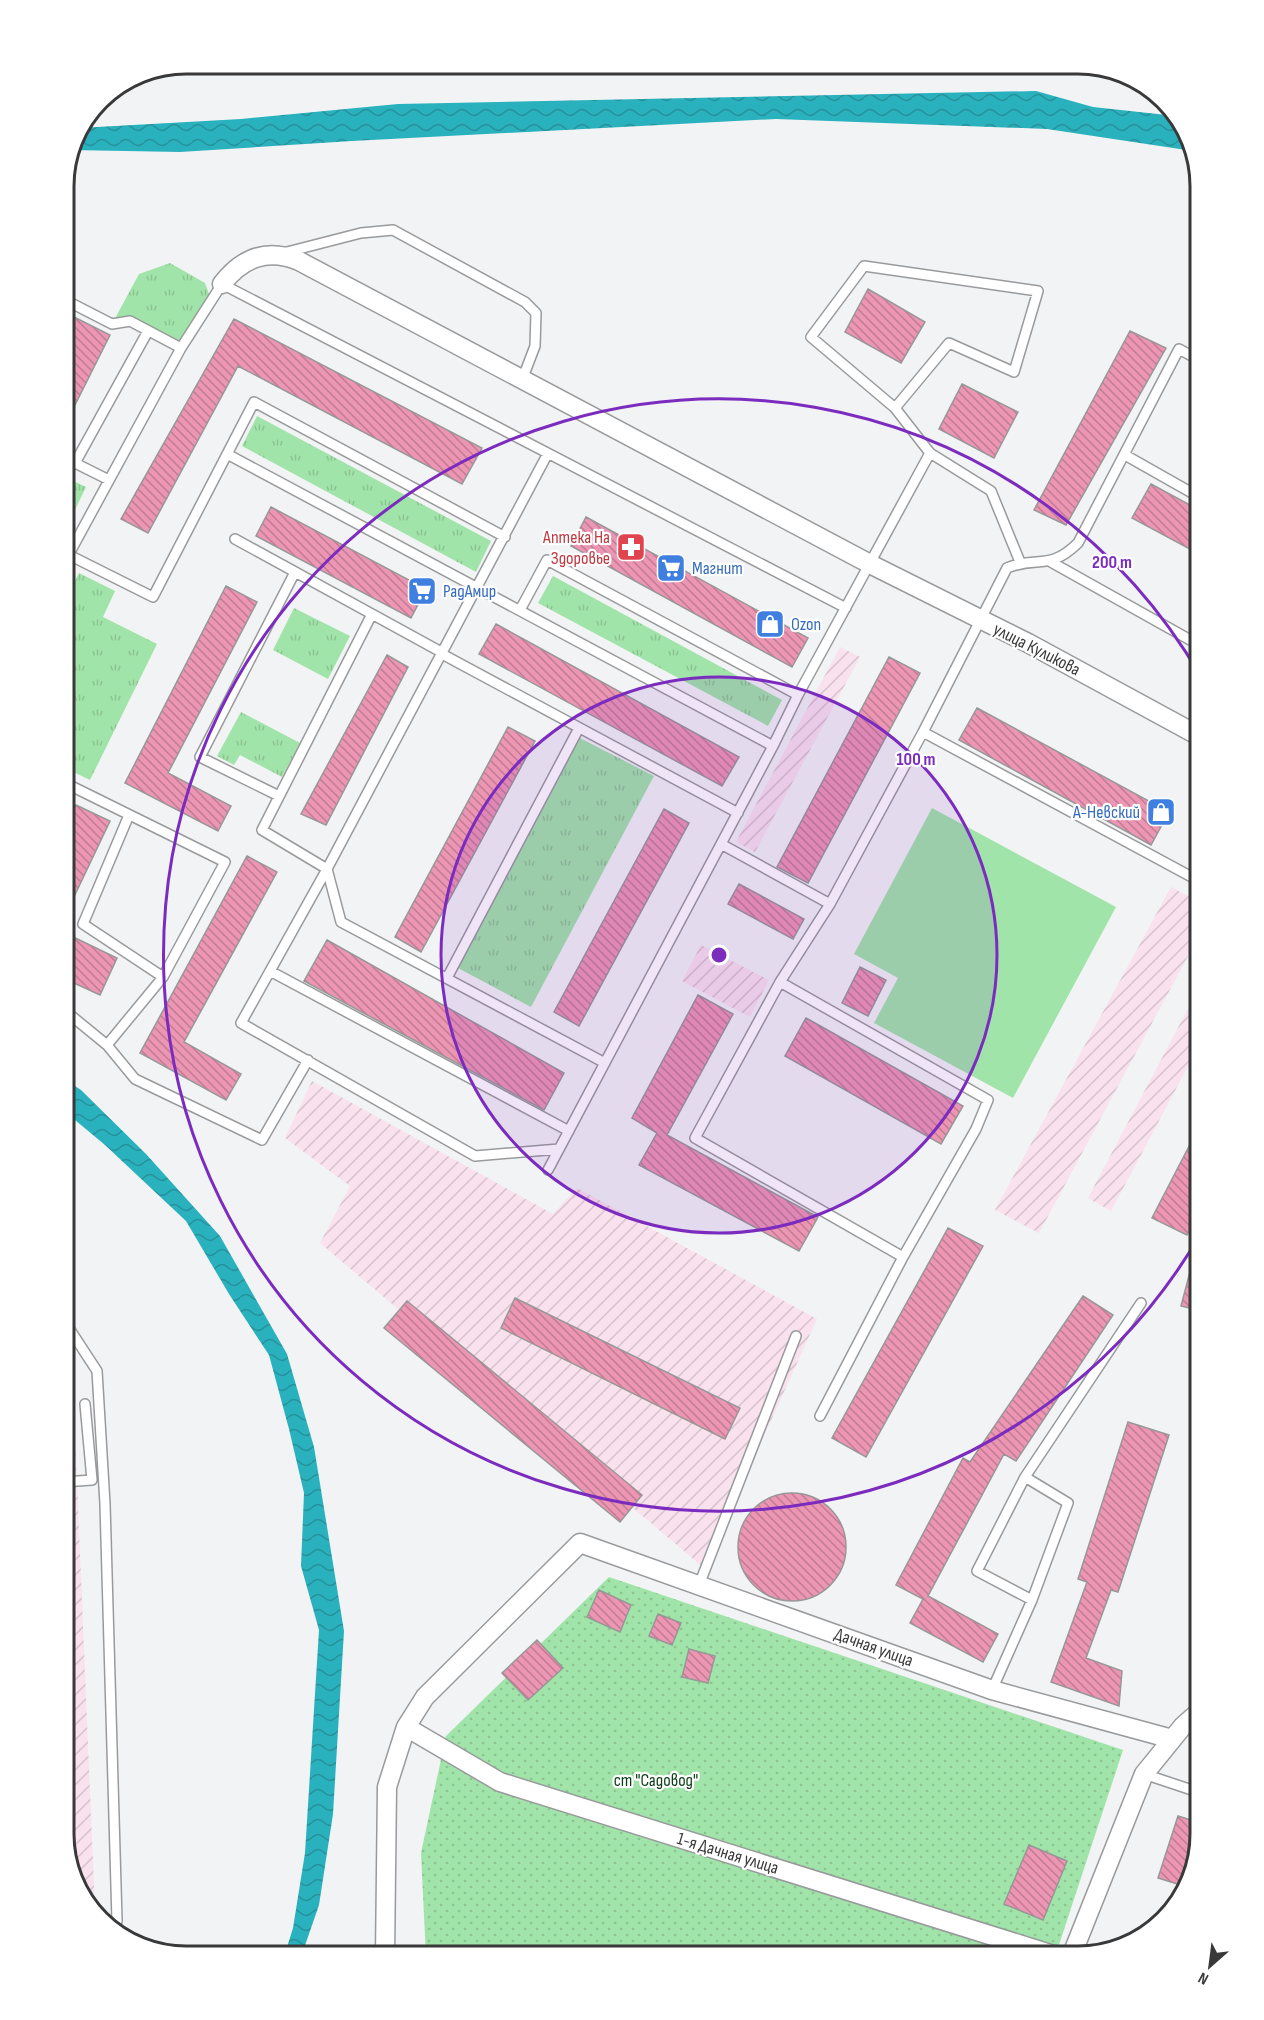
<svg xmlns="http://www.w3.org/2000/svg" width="1264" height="2020" font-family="'Sofia Sans Condensed',sans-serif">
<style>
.industrial{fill:url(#industrial-furrows)}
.grass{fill:#a1e4a9}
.park{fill:url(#park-tufts)}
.garden{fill:url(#garden-dots)}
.water{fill:url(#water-waves)}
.building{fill:url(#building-back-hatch);stroke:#989797;stroke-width:1.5}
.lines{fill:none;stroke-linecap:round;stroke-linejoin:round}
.service-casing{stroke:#999a9c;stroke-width:12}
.minor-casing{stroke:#999a9c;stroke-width:21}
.service{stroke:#fff;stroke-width:9}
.minor{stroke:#fff;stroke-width:18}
.ring{fill:none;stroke:#7b2cbf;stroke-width:3}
.labels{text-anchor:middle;stroke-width:4.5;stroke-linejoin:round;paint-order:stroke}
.health-label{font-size:18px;fill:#be3a42;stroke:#fff;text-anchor:end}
.shop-label{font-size:18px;fill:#366cbe;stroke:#fff;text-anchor:start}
.street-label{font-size:18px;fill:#39393a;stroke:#fff}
.park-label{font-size:18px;fill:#0c3f19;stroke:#fff}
.rim{fill:none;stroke:#39393a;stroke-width:3}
.centre{fill:#7b2cbf;stroke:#fff;stroke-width:3}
.ring-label{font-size:18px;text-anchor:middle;font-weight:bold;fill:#7b2cbf;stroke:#fff;stroke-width:4.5;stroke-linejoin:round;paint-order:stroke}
</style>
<defs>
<pattern id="industrial-furrows" width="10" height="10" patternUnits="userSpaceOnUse" patternTransform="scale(1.5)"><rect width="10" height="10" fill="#f9e1ed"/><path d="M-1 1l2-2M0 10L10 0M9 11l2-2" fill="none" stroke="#d6c2cc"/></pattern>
<pattern id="park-tufts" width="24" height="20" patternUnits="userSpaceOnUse" patternTransform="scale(1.5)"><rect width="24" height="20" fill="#a1e4a9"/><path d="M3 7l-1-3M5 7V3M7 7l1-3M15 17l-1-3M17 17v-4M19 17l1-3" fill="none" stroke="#8bc492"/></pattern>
<pattern id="garden-dots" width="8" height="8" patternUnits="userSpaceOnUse" patternTransform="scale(1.5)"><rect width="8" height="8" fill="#a1e4a9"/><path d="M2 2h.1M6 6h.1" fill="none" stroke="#8bc492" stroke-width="1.8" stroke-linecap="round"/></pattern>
<pattern id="water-waves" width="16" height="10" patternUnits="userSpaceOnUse" patternTransform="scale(1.5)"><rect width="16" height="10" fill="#2ab1be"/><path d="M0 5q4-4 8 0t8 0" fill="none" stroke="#25919b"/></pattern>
<pattern id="building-back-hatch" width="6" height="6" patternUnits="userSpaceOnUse" patternTransform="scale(1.5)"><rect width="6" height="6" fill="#ed96b4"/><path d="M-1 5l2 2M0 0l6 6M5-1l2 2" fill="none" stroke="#c17b93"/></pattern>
</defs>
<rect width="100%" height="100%" fill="#f2f3f4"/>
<path class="industrial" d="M840,647L860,657L755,852L736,842Z
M1171,887L1201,903V932L1039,1233L995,1210Z
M701,945L769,980L750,1017L682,981Z
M1201,984V1042L1111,1211L1088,1198Z
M312,1081L553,1214L577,1188L817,1319L704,1568L320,1243L350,1186L285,1138Z
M63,1351L72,1364L95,1911L76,1889L63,1835Z"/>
<path class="grass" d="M932,808L1116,907L1013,1098L874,1023L898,978L854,954Z"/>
<path class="park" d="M170,263L205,283L211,300L181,348L130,321L112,324L139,274Z
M257,416L491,541L476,572L242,446Z
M63,476L86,487L63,535Z
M79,573L115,591L103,617L157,644L90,780L63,767V605Z
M553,576L782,700L768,726L538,603Z
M294,608L350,636L328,679L273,650Z
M241,712L300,743L282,777L240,755L234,765L217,756Z
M580,738L654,776L531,1007L458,968Z"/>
<path class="garden" d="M609,1577L1123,1750L1055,1957H426L421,1853L446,1736Z"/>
<path class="water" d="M1036,91L1093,107L1176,116L1188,131L1193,151L1047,129L776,119L352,141L180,152L70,150L72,138L79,128L241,119L398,104Z
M63,1078L81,1090L146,1154L220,1236L287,1354L314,1447L344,1631L333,1814L319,1905L301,1957H284L293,1928L305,1853L319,1630L301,1566L304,1493L289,1429L269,1355L229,1294L186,1221L105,1145L63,1110Z"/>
<path class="building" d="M868,289L925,322L901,363L845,332Z
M72,316L110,335L63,429V334Z
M234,319L482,448L462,484L238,366L148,533L121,519Z
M1130,331L1166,348L1066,525L1034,510Z
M962,384L1018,412L994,458L939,429Z
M1151,484L1201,511V555L1132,518Z
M271,507L426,589L411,618L256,536Z
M586,517L808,638L792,667L571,546Z
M226,586L257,602L168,773L231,806L218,831L125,783Z
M496,624L739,757L722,786L479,654Z
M387,655L408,667L326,825L301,814Z
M889,657L920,673L808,883L777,867Z
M977,708L1169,812L1151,845L959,740Z
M508,727L535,741L421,952L395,937Z
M76,805L110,821L63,920V833Z
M664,809L689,823L579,1026L554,1012Z
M247,856L277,872L184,1042L241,1074L226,1100L140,1053Z
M739,884L804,919L793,939L728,904Z
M63,932L117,958L100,995L63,978Z
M327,940L564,1073L544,1110L304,981Z
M860,967L886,980L868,1016L842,1003Z
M698,995L733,1014L667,1135L818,1217L799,1251L639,1165L657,1133L632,1118Z
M806,1018L963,1106L941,1144L785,1056Z
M1201,1123V1208L1187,1235L1152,1218Z
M948,1228L983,1246L866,1457L832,1438Z
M1196,1249H1201V1311L1181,1306Z
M1083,1296L1113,1315L1016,1461L1004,1454L928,1596L998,1634L983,1662L910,1623L923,1599L896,1585L963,1458L970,1462Z
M515,1298L740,1408L725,1439L501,1328Z
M407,1301L642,1495L620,1522L384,1328Z
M1128,1422L1169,1435L1118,1592L1111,1590L1086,1658L1122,1671L1119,1706L1051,1682L1087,1582L1078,1579Z
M738 1547a54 54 0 1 1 108 0a54 54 0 1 1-108 0Z
M599,1590L631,1605L620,1632L587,1617Z
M658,1614L681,1623L672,1645L649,1636Z
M537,1640L563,1668L528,1700L502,1673Z
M689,1649L715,1656L708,1683L682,1677Z
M1178,1816L1201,1823V1835L1187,1887L1158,1878Z
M1029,1845L1067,1861L1043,1920L1004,1904Z"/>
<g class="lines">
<g class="service-casing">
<path id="service" d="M283,253L361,233L393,230L525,302L536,313L535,346L522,380
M63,309L73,304L112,324L130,321L181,348
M930,453L991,491L1020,562
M227,454L773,746
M547,455L327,869L241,1023L475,1156L559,1149
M1125,455L1201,498
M63,457L109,480
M75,463L148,331
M235,539L443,653
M69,555L153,597L254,402L505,537
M1051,562L1201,646
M63,565L181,348L222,284L846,608
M520,610L547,560L798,695
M372,614L262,830L327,869L341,922L605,1063
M442,654L738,813
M923,732L1201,882
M63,782L225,862L163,977L107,1045L135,1079L262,1140L308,1060
M279,796L200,757L295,572
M129,815L83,924L163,977
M721,844L830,904
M270,971L569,1131
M447,978L579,728
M780,982L988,1100L976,1129L903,1257L820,1416
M63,1009L107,1045
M548,1170L773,746L798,695L930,453L895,408L811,337L864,266L1038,291L1014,372L949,343L895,408
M903,1257L695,1138L780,982L830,904L923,732L1007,568C1038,555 1048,572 1078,543L1179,349L1201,361
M63,1319L97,1371L105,1504L117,1921L113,1932
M1025,1477L977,1571L1032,1600
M63,1482L92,1480L85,1404
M699,1585L796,1336
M992,1690L1032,1600L1068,1503L1025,1477L1141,1303
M1144,1774L1201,1793"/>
</g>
<g class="minor-casing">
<path id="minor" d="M222,284C242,258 267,248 299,261L870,564L1028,643L1201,737
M406,1727L500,1782L1060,1957
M385,1957L387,1787L406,1727L425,1697L580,1543L992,1690L1172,1739
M1071,1957L1144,1774L1183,1726L1201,1710"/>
</g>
<use href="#service" class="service"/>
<use href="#minor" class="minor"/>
</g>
<circle cx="719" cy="955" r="278" fill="#7b2cbf" fill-opacity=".12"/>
<g class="ring">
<circle cx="719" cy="955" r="278"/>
<path d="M1201 1233A556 556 0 1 1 1201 677"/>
</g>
<defs>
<g id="pharmacy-square" transform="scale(1.5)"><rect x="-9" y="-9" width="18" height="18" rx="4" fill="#e0444e" stroke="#fff"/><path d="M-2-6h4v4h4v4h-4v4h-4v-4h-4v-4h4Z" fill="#fff"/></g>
<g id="supermarket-square" transform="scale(1.5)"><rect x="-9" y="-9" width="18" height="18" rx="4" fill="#3f7fe0" stroke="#fff"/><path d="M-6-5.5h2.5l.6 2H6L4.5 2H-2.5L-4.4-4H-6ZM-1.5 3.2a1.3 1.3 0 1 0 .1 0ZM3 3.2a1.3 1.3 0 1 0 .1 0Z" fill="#fff"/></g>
<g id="shop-square" transform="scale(1.5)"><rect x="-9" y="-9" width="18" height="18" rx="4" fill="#3f7fe0" stroke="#fff"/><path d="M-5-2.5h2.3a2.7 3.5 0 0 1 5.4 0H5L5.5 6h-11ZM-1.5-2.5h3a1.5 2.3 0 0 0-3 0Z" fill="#fff"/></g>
</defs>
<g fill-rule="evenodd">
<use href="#pharmacy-square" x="631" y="547"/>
<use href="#supermarket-square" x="671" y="568"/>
<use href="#supermarket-square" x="422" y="591"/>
<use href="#shop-square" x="770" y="624"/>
<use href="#shop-square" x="1161" y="812"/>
</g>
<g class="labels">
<g class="health-label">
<text x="610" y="543">Аптека На<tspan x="610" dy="21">Здоровье</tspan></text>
</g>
<g class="shop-label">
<text x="692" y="574">Магнит</text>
<text x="443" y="597">РадАмир</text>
<text x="791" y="630">Ozon</text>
<text x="1140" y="818" text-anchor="end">А-Невский</text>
</g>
<g class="street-label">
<text transform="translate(1037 649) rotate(27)" y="6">улица Куликова</text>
<text transform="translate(874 1647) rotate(20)" y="6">Дачная улица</text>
<text transform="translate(728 1853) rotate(17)" y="6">1-я Дачная улица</text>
</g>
<g class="park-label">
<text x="656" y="1786">ст "Садовод"</text>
</g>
</g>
<path d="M0 0H1264V2020H0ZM186 74H1078A112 112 0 0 1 1190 186V1834A112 112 0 0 1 1078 1946H186A112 112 0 0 1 74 1834V186A112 112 0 0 1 186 74Z" fill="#fff" fill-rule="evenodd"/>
<path class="rim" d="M186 74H1078A112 112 0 0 1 1190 186V1834A112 112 0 0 1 1078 1946H186A112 112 0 0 1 74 1834V186A112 112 0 0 1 186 74Z"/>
<circle cx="719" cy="955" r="9" class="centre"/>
<g class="ring-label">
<text x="1112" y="568">200 m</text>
<text x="916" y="765">100 m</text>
</g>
<g transform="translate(1210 1966) rotate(208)" stroke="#ffffff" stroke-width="4.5" paint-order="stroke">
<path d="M0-4.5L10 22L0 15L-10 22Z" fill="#39393a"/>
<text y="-9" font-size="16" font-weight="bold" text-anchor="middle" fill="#39393a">N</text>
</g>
</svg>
